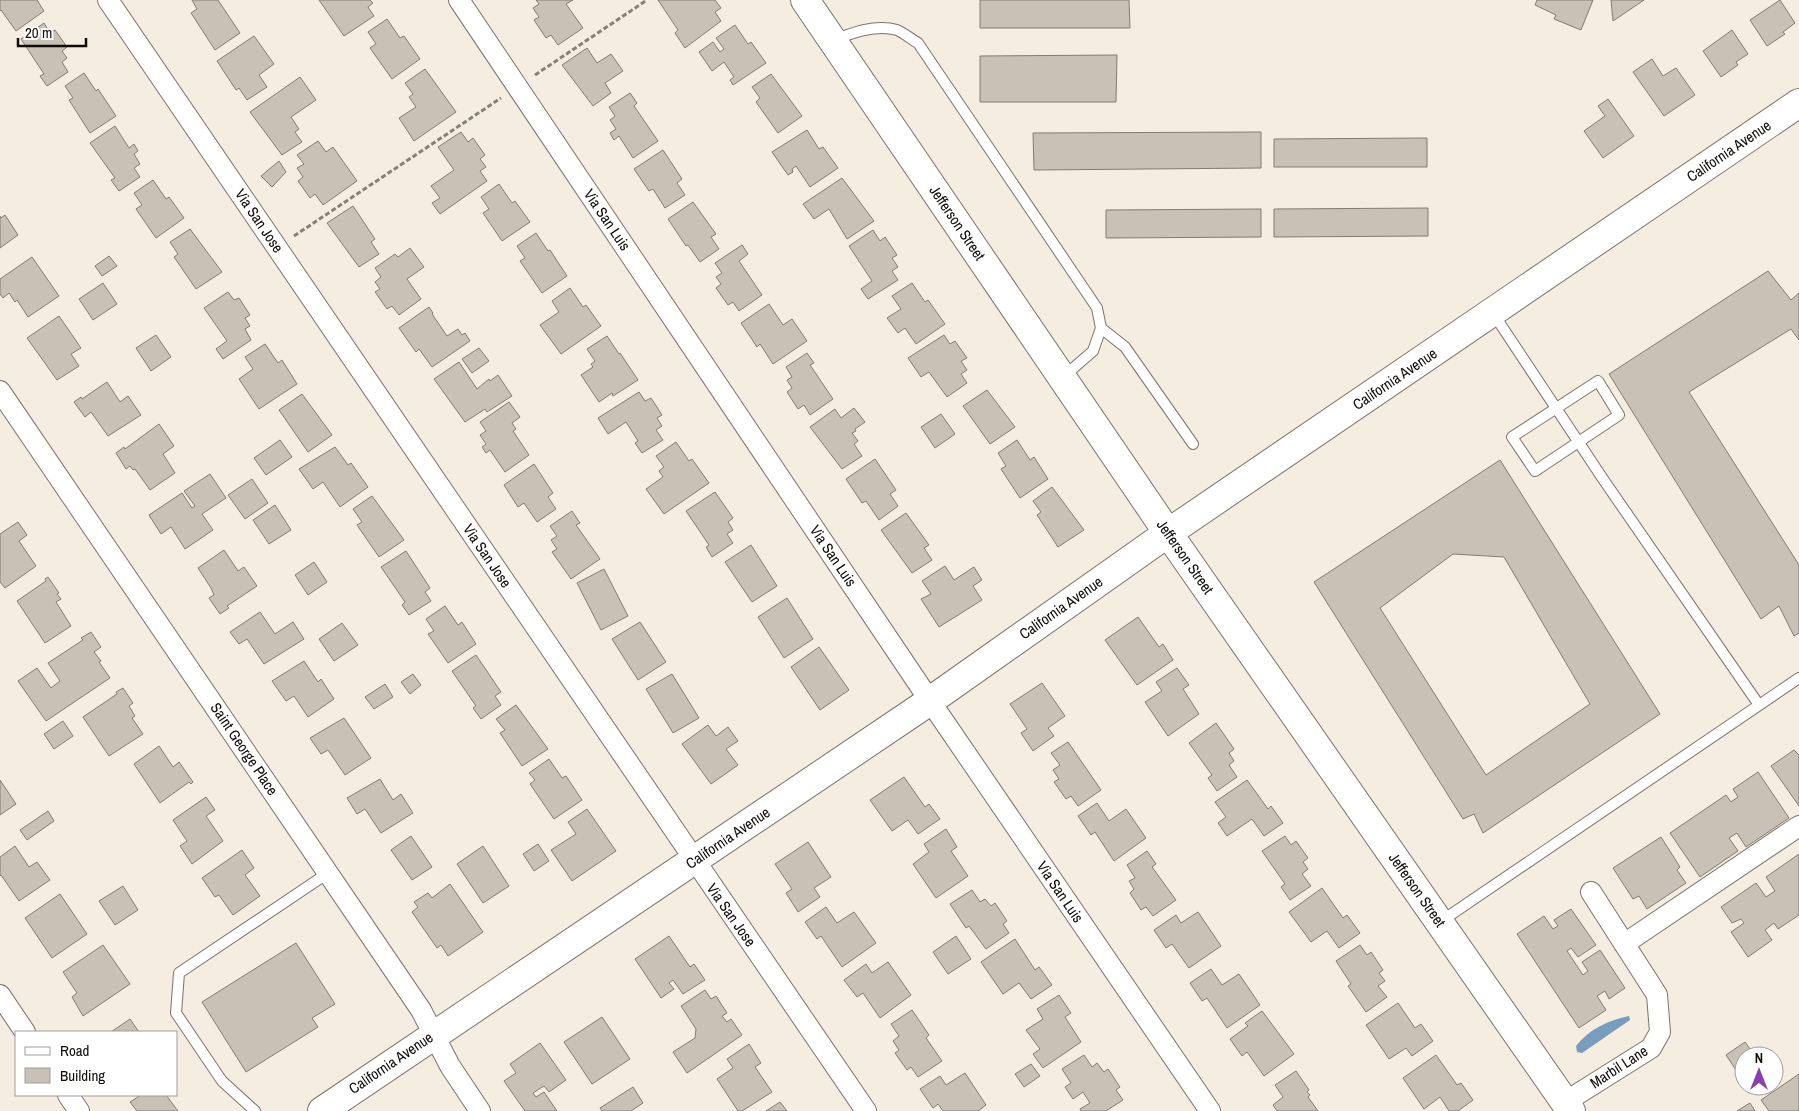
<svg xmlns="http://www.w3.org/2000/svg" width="1799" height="1111" font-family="'Archivo Narrow',sans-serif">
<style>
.water{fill:#779dbf}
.building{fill:#cac1b6;stroke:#847b71;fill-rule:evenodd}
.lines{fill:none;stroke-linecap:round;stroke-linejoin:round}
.lane-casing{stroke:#7c746a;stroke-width:12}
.street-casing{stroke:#7c746a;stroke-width:22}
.secondary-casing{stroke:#7c746a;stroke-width:30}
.path{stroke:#868078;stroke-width:3;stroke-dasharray:5 2.5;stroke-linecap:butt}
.lane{stroke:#fff;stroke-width:10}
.street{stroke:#fff;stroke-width:20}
.secondary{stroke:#fff;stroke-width:28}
.labels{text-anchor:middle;stroke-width:4;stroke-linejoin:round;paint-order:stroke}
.street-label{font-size:15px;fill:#0e0b08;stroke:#fff}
</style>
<rect width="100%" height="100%" fill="#f6ede1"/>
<path class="water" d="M1629,1016L1630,1020L1582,1053L1577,1052L1576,1046C1589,1029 1609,1020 1629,1016Z"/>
<path class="building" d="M0,0H37L44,11L16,31L1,10L0,11Z
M192,0H218L240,33L215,50L191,13L197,9Z
M319,0H370L373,3L368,7L374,16L344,36Z
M536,0H573L566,4L583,28L558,45L551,35L546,38L534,20L539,17L533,8L539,4Z
M658,0H715L721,8L715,12L721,21L685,48L675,33L678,30Z
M980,0H1129L1130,28H980Z
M1537,0H1593L1581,30L1554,19L1556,15L1535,5Z
M1611,0H1644L1613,21Z
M1780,0L1795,23L1783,32L1785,34L1767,46L1750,20Z
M387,19L400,38L404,36L420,59L392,79L370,48L376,44L368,32Z
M44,23L50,33L55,30L67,47L62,51L67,58L62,62L68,72L47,86L40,76L44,74L21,39Z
M735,25L748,44L751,42L766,63L733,85L730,80L734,77L724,62L712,71L699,52L713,42L720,52L724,49L716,38Z
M1732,30L1748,54L1736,62L1738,65L1721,77L1703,51Z
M254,36L274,64L259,75L267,87L247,100L239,88L236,90L217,61Z
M587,48L597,63L611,54L623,71L605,83L611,93L593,106L562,65Z
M1117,55L1116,102H980V56Z
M1652,59L1663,76L1676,68L1695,95L1664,116L1633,72Z
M425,69L456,112L414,141L399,118L416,107L409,97L413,94L405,83Z
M84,73L96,91L98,89L116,116L90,133L69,100L73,98L65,86Z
M771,74L802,116L778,133L756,102L760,98L752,87Z
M300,77L316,100L291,117L299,129L295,132L302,142L282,155L250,112Z
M630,93L637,103L634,106L658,141L633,158L619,136L614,140L610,133L616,129L610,120L615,116L609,107Z
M1608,99L1634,136L1603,158L1584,131L1605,116L1598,106Z
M115,126L129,148L134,144L138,151L134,154L140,164L134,168L140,177L119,191L111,180L115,178L90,143Z
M807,130L819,149L823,147L838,168L810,187L796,166L792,169L793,172L788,175L772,152Z
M461,132L468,142L473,138L485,155L480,159L486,167L480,171L487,181L440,214L432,203L440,198L431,186L454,170L438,147Z
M1261,132V168L1034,170L1033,133Z
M1427,138V167H1274V139Z
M318,141L326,152L333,147L357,181L323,205L315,194L310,198L298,181L303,177L297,168L304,164L297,155Z
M663,150L682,179L677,183L685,195L665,208L653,189L649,191L634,169Z
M279,161L286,172L272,187L261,176Z
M842,178L874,221L847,239L829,209L814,219L803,204Z
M153,180L166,199L169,197L184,218L156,238L136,209L142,205L134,193Z
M499,184L512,203L515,201L530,222L502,241L483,213L489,209L481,197Z
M693,202L716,234L711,237L719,249L700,262L688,245L686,246L668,219Z
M353,206L375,239L371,242L379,254L359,267L327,223Z
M1428,208V236L1274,237V209Z
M1261,209V237L1106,238V210Z
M5,215L18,235L0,248V216L1,218Z
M190,229L222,272L196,289L174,257L178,254L170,242Z
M873,230L880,241L885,237L897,255L892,258L898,267L892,271L898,280L868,299L861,289L872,281L849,246Z
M536,233L548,251L550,250L567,276L542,293L520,261L525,258L517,246Z
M742,245L748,254L739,261L762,295L739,311L733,302L728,305L716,288L721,284L716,277L722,273L715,263Z
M410,248L424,267L407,279L421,299L399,315L392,306L387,309L375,292L380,289L375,282L381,277L375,268L395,254L398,257Z
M109,256L117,266L102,276L95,266Z
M32,257L59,296L28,317L17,300L15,302L9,293L3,298L0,294V279Z
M1768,271L1791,300L1799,293V340L1791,329L1689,392L1799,565V633L1794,636L1779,606L1761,619L1609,374Z
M103,283L117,304L93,320L79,299Z
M912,283L925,302L928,300L945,324L916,344L905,328L898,333L887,318L901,309L892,296Z
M570,288L583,307L586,305L601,326L561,354L540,325L559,312L552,301Z
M228,292L234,300L239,298L250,315L245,318L250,326L245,329L251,340L223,359L216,349L227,341L204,308Z
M769,304L783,325L792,319L807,341L773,364L760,344L757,347L741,323Z
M429,307L433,313L432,314L447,336L458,329L462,335L465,333L470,341L432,367L419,349L416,352L399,328Z
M59,316L81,348L71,354L79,366L57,380L27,338Z
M156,335L171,357L151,371L136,348Z
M944,335L950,344L955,341L967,358L961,361L967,370L961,374L967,383L947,397L929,372L921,377L908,358Z
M607,336L619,354L620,353L638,380L613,396L612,393L599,402L581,375L593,367L591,364L595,361L587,349Z
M265,344L278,363L282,360L297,384L259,409L239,379L253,369L245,357Z
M479,348L489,361L472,373L462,359Z
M807,353L814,363L810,365L833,399L810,415L804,405L798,409L787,392L792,388L787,380L792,377L786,367Z
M459,362L477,389L489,379L490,381L498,375L512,396L487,412L485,409L465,422L434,379Z
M107,382L120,402L128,396L141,415L108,436L91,412L85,417L74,402L81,397L82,399Z
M987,390L1015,427L990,444L963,406Z
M639,392L645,401L651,398L662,415L657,418L662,426L656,430L663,440L642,453L635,443L638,441L626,422L608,434L598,418Z
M302,394L332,435L308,452L279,410Z
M509,402L520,417L512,423L516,429L513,431L529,455L505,472L490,450L486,453L482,447L486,444L480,435L486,431L480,422Z
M854,408L865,422L855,429L856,431L852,433L858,441L854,444L862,456L842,469L810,427L835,409L841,418Z
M941,414L955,434L935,448L921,427Z
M159,424L174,446L163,454L175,473L150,490L135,469L133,470L130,466L126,469L116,453L124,447L125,449Z
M280,440L292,457L266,475L254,458Z
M1017,440L1030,460L1034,457L1048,479L1020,498L1001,469L1006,466L998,453Z
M676,442L689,461L692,459L709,483L664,514L646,489L663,477L659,471L664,467L656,456Z
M335,447L348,465L351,463L368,487L340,507L323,482L313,489L299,469Z
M875,459L896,490L890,494L898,506L879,520L866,501L862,503L846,479Z
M1500,460L1660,714L1483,833L1474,814L1463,819L1314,582ZM1453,554L1504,557L1590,704L1486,775L1380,608Z
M534,464L553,493L548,497L556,509L537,522L524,503L518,507L504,485Z
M210,474L226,498L202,514L213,530L185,549L171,527L161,534L149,515L182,493L192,508L195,506L184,491Z
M252,479L268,503L245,519L228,495Z
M1052,487L1084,530L1058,547L1037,515L1041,512L1033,501Z
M715,492L733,518L728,522L733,530L727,534L733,543L712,557L706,547L709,545L686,511Z
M372,496L404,540L379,557L357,525L362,522L353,509Z
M275,505L291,530L269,544L253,520Z
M572,511L580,523L576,525L600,559L571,579L552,552L557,549L551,540L557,536L550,526Z
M906,513L929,545L924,548L932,560L912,573L881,530Z
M18,522L27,535L19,541L36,566L5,588L0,582V534Z
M751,545L777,586L752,602L725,562Z
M224,550L238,571L244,567L257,586L227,606L229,608L220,614L209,598L214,595L211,588L198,568Z
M406,551L430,588L425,592L431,601L409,615L402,605L405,602L381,567Z
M314,562L327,582L308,595L295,575Z
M945,566L954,580L974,567L982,580L973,586L982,600L939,627L921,599L931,594L922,581Z
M604,569L628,616L601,630L577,583Z
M48,577L59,593L57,594L61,599L56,602L71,626L45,643L17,601L46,581L45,579Z
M787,598L813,639L784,658L758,617Z
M445,606L458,625L462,622L476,644L448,663L428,634L434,631L426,619Z
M260,612L275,634L293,622L304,639L264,664L247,639L239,644L230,632Z
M1138,617L1159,647L1163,644L1173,660L1137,685L1105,640Z
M640,622L666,662L638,680L612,639Z
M342,623L358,645L334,661L319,639Z
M91,632L101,647L94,652L101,661L99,662L110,678L46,721L18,681L37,668L51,688L60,681L48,663L83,640L81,638Z
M819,647L849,690L820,710L791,667Z
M476,655L501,692L495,696L501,705L481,719L473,708L476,706L452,671Z
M304,661L318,682L321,679L334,699L308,717L294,696L286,701L272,681Z
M1177,668L1189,685L1183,689L1199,714L1168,736L1145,702L1162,691L1156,682Z
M413,674L421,685L410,694L401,682Z
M672,674L699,718L673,733L646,689Z
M1042,683L1065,716L1048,728L1054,736L1033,751L1021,733L1027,729L1010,704Z
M385,684L393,697L374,709L365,697Z
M123,688L133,703L129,706L135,716L132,718L143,734L109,756L83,717L117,694L116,692Z
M516,705L548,749L522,766L500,733L505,730L496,719Z
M344,718L371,758L345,775L328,750L321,754L310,738Z
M63,721L73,736L54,749L44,734Z
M1216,723L1234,749L1229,753L1234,761L1229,765L1237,777L1217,791L1208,778L1212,775L1189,743Z
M708,725L716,736L728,727L738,741L726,749L738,765L711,784L682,744Z
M1068,742L1101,790L1078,806L1071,796L1066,799L1054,782L1059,779L1053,770L1060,765L1051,753Z
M159,746L173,767L179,762L193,782L191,784L189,782L160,803L134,764Z
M1794,750L1799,755V806L1771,766Z
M549,759L562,778L566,776L582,800L554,819L530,784L535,780L529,773Z
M1758,772L1789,818L1746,847L1737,833L1729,838L1738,851L1700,877L1670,833L1726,795L1731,802L1738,797L1733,789Z
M904,777L925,807L929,804L940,819L918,834L908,820L892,831L870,800Z
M380,779L393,800L401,794L413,813L381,833L365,809L357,814L347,798Z
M0,780L16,804L0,815Z
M1247,780L1268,809L1271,806L1283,823L1264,836L1252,819L1227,836L1218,823L1226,817L1215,802Z
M206,797L215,810L206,816L223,841L192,864L180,846L187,841L173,820Z
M1097,803L1109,821L1126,809L1146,838L1114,861L1095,832L1091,835L1078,816Z
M587,809L616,851L572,881L551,850L576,834L568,822Z
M48,811L54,821L27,840L20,830Z
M946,829L957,847L951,851L968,876L936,898L913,864L929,852L924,844Z
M411,836L432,867L412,880L391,850Z
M1285,836L1291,845L1296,841L1308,858L1303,862L1308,869L1302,874L1311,886L1290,900L1281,887L1285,884L1262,851Z
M1661,837L1680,867L1677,870L1686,883L1647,909L1639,896L1633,899L1613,868Z
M808,842L831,877L814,888L820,897L798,912L786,893L792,889L775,864Z
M538,844L549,861L534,871L523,854Z
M15,846L29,867L37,862L50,880L19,901L1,875L0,876V857Z
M483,846L509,886L483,903L457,864Z
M242,850L254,868L245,875L260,896L233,915L219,895L215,897L202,878Z
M1147,851L1156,864L1152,867L1176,900L1153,916L1146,907L1141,910L1130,893L1134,889L1129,881L1135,878L1127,865Z
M1799,854V915L1778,929L1774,923L1765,930L1772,940L1748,957L1731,932L1744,923L1741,919L1732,923L1721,907L1756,883L1766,897L1775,891L1766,877Z
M450,884L483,932L448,956L441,945L437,948L412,912L418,907L414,902L428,893L432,898Z
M123,886L138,910L115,925L99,901Z
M1322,888L1343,918L1347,915L1360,933L1339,948L1327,931L1311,942L1289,912Z
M972,890L980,902L985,899L991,906L995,903L1007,921L1003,924L1009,933L986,949L969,926L966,928L950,904Z
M60,894L87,934L52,958L25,918Z
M826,907L837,923L854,912L876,943L842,967L821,936L817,939L805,922Z
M1571,909L1596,945L1578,957L1571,948L1567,951L1583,975L1588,971L1582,962L1600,950L1625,988L1609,999L1605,991L1597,996L1606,1010L1579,1028L1517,934L1544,916L1553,929L1558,926L1554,920Z
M1198,912L1221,946L1189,968L1172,944L1166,948L1154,930L1176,915L1181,923Z
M669,936L690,967L694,964L705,980L683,994L673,980L669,983L674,989L661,998L635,959Z
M956,936L971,959L948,974L933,952Z
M1015,939L1035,970L1039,967L1052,985L1031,999L1019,983L1003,994L981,962Z
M296,943L335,1004L312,1018L318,1027L246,1072L202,1002Z
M103,945L130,984L83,1016L72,997L77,993L63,972Z
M1360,945L1367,955L1371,952L1383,970L1379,973L1385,981L1378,986L1387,997L1366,1012L1348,986L1351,984L1336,961Z
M888,962L911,995L880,1018L863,993L857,997L844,980L866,964L872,973Z
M1211,969L1222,985L1239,974L1260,1005L1227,1028L1207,998L1202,1001L1190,983Z
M705,990L711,999L716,996L727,1013L722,1016L727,1022L731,1019L742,1035L687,1073L673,1052L695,1038L696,1029L681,1006Z
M1059,995L1071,1013L1065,1017L1081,1042L1043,1068L1033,1054L1040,1049L1026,1030L1043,1019L1037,1009Z
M1398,1003L1415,1028L1421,1024L1433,1041L1412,1056L1406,1048L1389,1059L1366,1025Z
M912,1010L929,1035L926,1038L942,1061L918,1077L911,1067L907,1070L895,1053L899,1050L893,1041L899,1036L891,1024Z
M1262,1011L1294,1054L1264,1076L1247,1052L1242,1056L1230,1039L1248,1026L1245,1023Z
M602,1017L630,1059L592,1084L564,1042Z
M130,1019L139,1032H111Z
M1745,1042L1755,1056H1744V1073L1740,1076L1726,1055Z
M540,1043L566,1080L549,1092L544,1086L533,1093L536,1097L544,1092L557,1111H525L504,1081L516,1073L510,1064Z
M749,1044L761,1063L755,1067L772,1092L742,1111H738L717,1079L733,1068L727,1059Z
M1084,1055L1092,1067L1097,1063L1104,1072L1108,1069L1120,1087L1116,1090L1123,1100L1106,1111H1081L1080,1109L1090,1103L1083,1092L1073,1099L1065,1087L1071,1083L1062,1069Z
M1436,1055L1457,1085L1461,1083L1473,1100L1458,1111H1449L1440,1097L1424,1109L1403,1078Z
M1031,1064L1040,1076L1024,1087L1015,1074Z
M1296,1071L1309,1090L1307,1092L1310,1095L1308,1097L1318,1111H1277L1273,1105L1283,1097L1275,1085Z
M965,1073L986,1105L978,1111H943L938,1104L933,1108L920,1089L940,1076L946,1085Z
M1799,1074V1111H1769L1761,1100Z
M633,1087L643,1103L631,1111H602L600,1108Z
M141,1095H166L178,1111H137L130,1102Z
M780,1102L787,1111H766Z
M1750,1103L1755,1111H1737Z"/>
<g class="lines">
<g class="lane-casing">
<path id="lane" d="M835,40C853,32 876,24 897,30C904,33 911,39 918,43L1097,308L1101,328L1093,351L1063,377
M1493,313L1603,479L1759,705
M1101,328L1125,347L1193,444
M1598,381L1619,415L1535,471L1512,437Z
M1440,922L1799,678
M255,1111L222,1081L176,1013L179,973L328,873"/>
</g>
<g class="street-casing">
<path id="street" d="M108,0L866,1111
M459,0L930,701L1210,1111
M0,391L421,1010L450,1066L480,1111
M1624,944L1799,826
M0,995L25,1032
M68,1095L79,1111
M1565,1102L1651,1048L1660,1032L1657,995L1591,892"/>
</g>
<g class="secondary-casing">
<path id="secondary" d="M805,0L1168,533L1571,1111
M322,1111L930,701L1168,533L1799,103"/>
</g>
<path class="path" d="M535,75L647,0
M294,236L501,98"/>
<use href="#lane" class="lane"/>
<use href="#street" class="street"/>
<use href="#secondary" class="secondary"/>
</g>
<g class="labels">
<g class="street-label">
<text transform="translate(1729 151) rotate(-34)" y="5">California Avenue</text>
<text transform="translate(607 220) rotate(56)" y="5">Via San Luis</text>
<text transform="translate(259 221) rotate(56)" y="5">Via San Jose</text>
<text transform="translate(957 223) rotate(56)" y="5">Jefferson Street</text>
<text transform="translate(1395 379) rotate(-34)" y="5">California Avenue</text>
<text transform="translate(487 556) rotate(56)" y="5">Via San Jose</text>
<text transform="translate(833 556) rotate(56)" y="5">Via San Luis</text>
<text transform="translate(1185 557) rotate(55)" y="5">Jefferson Street</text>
<text transform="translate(1061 608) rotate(-35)" y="5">California Avenue</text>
<text transform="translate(244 749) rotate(56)" y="5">Saint George Place</text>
<text transform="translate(728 838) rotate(-34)" y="5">California Avenue</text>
<text transform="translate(1417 890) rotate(55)" y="5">Jefferson Street</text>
<text transform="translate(1060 892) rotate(56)" y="5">Via San Luis</text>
<text transform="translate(731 915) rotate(55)" y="5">Via San Jose</text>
<text transform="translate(391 1063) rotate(-34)" y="5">California Avenue</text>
<text transform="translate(1619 1067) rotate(-33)" y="5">Marbil Lane</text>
</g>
</g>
<rect x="15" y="1031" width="162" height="65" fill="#ffffff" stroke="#9f9d9c"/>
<rect x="25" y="1047" width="25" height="8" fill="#ffffff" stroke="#9f9d9c"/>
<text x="60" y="1056" font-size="15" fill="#0e0b08">Road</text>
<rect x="25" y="1068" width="25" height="15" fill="#cac1b6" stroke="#9f9d9c"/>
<text x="60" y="1081" font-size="15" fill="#0e0b08">Building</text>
<g transform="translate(1759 1071)"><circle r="24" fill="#ffffff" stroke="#9f9d9c"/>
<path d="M0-4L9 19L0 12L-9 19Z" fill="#8a40b2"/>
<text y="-8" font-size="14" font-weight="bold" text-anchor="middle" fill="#0e0b08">N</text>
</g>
<path d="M18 38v8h68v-8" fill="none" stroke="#0e0b08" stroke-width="2.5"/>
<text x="25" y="38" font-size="15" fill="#0e0b08" stroke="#ffffff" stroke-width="4" paint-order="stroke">20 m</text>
</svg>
